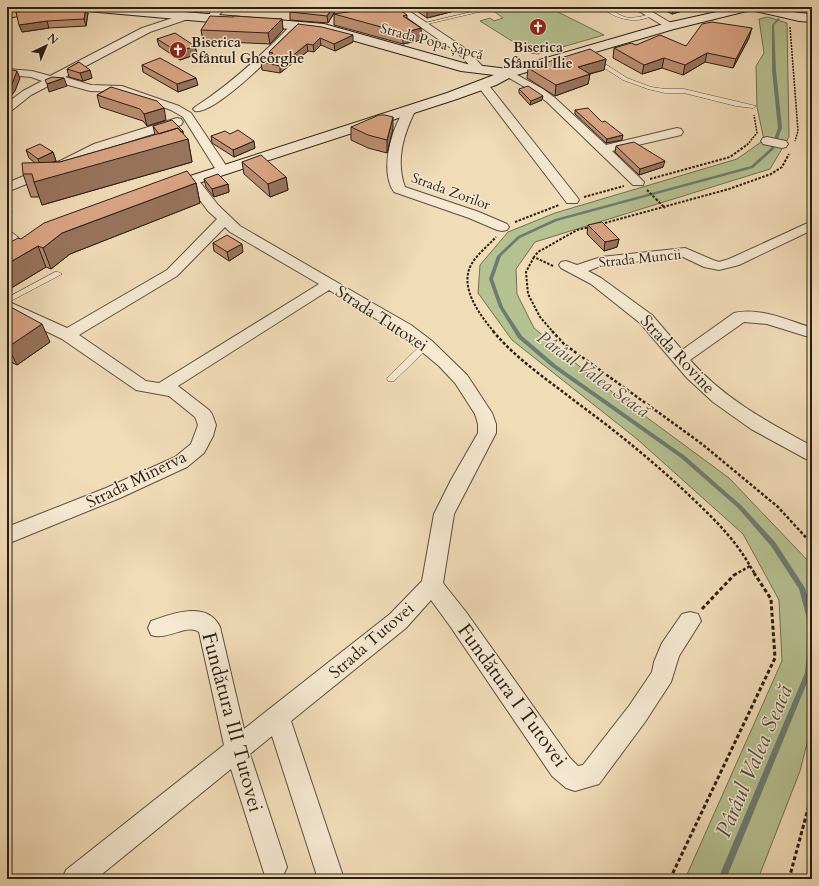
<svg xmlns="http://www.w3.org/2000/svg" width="819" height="886" font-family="Cardo,serif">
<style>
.green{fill:#b6c192;stroke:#707054}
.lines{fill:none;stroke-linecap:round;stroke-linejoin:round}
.stream{fill:#6d7c73;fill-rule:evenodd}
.lane-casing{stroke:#5b4e3e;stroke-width:1}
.street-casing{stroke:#5b4e3e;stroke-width:2}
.secondary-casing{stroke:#291e15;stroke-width:2}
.primary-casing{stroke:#291e15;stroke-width:2}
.path-far3{stroke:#291e15;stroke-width:1.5;stroke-dasharray:2 1;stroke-linecap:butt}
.path-far2{stroke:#291e15;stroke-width:2;stroke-dasharray:2.5 1.5;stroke-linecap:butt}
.path-far1{stroke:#291e15;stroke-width:2.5;stroke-dasharray:3 2;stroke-linecap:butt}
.path{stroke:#291e15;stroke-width:3;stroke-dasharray:4 2.5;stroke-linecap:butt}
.lane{fill:#f6e8d1;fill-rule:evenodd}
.street{fill:#f6e8d1;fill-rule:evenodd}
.secondary{fill:#f6e8d1;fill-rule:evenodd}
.primary{fill:#e8be7c;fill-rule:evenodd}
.path-bridge{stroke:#291e15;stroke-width:2;stroke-dasharray:2.5 1.5;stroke-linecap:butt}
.wall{fill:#bb8e72;stroke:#291e15}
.shaded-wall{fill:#99745d;stroke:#291e15}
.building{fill:#daa585;stroke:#291e15}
.labels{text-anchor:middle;stroke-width:3;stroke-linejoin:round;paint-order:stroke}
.far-street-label{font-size:14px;fill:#291e15;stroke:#f6e8d1}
.far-poi-label{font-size:14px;font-weight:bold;fill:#291e15;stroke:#f6e8d1;text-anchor:start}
.street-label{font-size:17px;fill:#291e15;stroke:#f6e8d1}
.water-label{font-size:18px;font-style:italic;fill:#4b4d44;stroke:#f6e8d1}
.near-street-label{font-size:20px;fill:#291e15;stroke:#f6e8d1}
.near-water-label{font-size:22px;font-style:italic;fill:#4b4d44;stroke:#f6e8d1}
</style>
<rect width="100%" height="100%" fill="#f1dcb8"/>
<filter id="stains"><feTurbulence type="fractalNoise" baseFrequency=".005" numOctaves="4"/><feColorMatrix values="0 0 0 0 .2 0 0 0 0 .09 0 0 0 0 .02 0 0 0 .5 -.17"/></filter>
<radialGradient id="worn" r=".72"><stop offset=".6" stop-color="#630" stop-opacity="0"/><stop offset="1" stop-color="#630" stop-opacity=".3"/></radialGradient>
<path class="green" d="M514,7H530L534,9L548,7L604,35L538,54L531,53L480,21L490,18L494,21L503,18L495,12Z
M768,17L787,23L789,137L770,169L535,242L516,269L517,294L534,328L592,377L729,478L812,565V724L800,771L758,879H685L782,661L779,600L743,534L637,439L512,340L478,293L480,265L508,232L555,213L737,159L764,140L757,107L756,66L764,53L759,19Z"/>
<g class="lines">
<path class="stream" d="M780,7H782V8L780,9Z
M778,18L780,19L774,25L776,70L782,128L774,149L753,168L557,221L520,238L501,256L493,279L503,307L522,336L556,365L685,456L742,506L775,542L805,588L812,615V663L811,673L726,879H718L805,673L809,631L810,629L812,628H810L809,626L799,589L771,546L738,508L681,458L552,367L518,338L499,307L489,279L497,256L518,236L555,219L751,166L771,148L778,128L772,70V25Z"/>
<g class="lane-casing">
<path id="lane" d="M492,7H500L423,25L421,24Z
M601,7C610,7 616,14 625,17C633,19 643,16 651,14L653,15C636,25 615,19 601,7Z
M592,58H596L627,78L651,87L665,89H684L756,106L753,108L736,106L684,93H665L648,89L623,80L592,60Z
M55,272H58L62,274L7,303V298Z
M426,342L429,343L430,345L429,347L394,381H388L387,379L388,377L423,343Z"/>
</g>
<g class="street-casing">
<path id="street" d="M214,7H224V9L215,20H209L207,18Z
M392,7H403L466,49L485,69L486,71L485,73H477L458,53Z
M632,7H644L676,26L675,28H667Z
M188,13L193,16L191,18L150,32L65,77L91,85L122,86L179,106L191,113L229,170L228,173H218L183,117L171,110L121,92L90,91L61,83H54L31,95L11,111L7,112V103L23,91L42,81L31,77L7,75V69L32,71L50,76L142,28Z
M297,22L302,25L301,27C285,43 215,116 195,111L193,109L195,107C232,83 263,54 293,23Z
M508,70L543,89L555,98L606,145L677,128L681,129L683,132L681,135L612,151L644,182L643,185H633L547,102L535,93L504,75L503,73Z
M483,82L487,83L577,197L579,200L577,203H567L477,85Z
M410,106L414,107L416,109C404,133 395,160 405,187L479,212L507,224L509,227L507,230L502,231L497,230L469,218L394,192C379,170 392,127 406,107Z
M177,118L181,119L183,122L181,125L102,150L70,166L7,192V183L62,160L94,144Z
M767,137L786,141L788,144L786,147L782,148L763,144L761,141L763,138Z
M191,176L196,177L218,205L240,226L376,305L411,325L432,341L467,375L492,413L496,424V433L454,514L443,583L466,612L570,758L578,766L583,765L629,706L652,672L654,662L662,643L682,614L690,612L698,614L701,621L679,656L671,682L645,722L599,784L575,791L566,788L552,776L450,626L431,600L406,628L291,721L344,879H318L272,736L250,754L287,867L283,876L277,879L265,876L231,769L96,879H62L66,870L224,745L199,632C187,623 167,641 151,635L148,628L151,621C172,614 207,600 220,627L244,729L390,614L422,581L434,514L451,480L478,433V424L475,414L455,383L439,366L399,333L329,290L178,386L209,410L212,414L216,425L213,436L204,453L187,467L120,498L7,544V527L106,488L175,457L191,444L198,425L195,417L169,396L136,390L62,339L7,312V301L67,328L167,270L217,219L208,211L185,180L186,177ZM225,227L230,232L319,284L159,383L146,381L79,335L177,276Z
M812,221V230L739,265L719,270L704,267L683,257L603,265L588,271L601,278L652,315L682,350L734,313C760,307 788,320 812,328V338L767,324L744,322L690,360C724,399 768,422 812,446V461L806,459L751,429L713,402L687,378L640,323L591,284L561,268L559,265L561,262L566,261L577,265L601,257L685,248L713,260L719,262L729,259Z
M7,231C13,232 18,237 22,242L20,245L15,246L7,242Z"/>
</g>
<g class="secondary-casing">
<path id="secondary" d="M81,7H127L324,24L467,64L508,69L667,23L739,7H769L799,13L812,14V22L799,21L751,10L674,29L513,76L496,85L457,99L165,194L159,192L157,189L159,186L447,93L494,75L461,71L323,32L87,11L83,9Z"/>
</g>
<g class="primary-casing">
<path id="primary" d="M28,7H55L53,9L49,11L7,18V10Z"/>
</g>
<path class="path-far3" d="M790,27L798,131L795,141
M747,145L757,133L754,115"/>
<path class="path-far2" d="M650,179L730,157L748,144
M647,190L656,199
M584,197L624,186
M515,222L559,205
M601,224L729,189L771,174L782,167L789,154
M534,257L526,272L528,294L540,317L553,332
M553,266L534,257L538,252L577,230L590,227
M494,332C480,315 459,288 471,265C477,254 488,246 496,237"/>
<path class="path-far1" d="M493,331C516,359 548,380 576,402C616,431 655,463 691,497C713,518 735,539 750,566L736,574
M552,331L564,344L702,444L778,507L812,544
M750,566L755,574"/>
<path class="path" d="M702,609L734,575L738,573
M670,879L775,658L771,599L754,573
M789,879L812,794"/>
<use href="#lane" class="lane"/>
<use href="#street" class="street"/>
<use href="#secondary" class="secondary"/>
<use href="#primary" class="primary"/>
<path class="path-bridge" d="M656,199L665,208"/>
</g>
<path class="wall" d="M144,7H205L202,12Z
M293,7H334V13L328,23L290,20V12Z
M411,7H470L427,18Z
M658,7H696L672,14Z
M16,12L88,13L86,26L49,28L22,32Z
M334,14L407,15V18L421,28V40L403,44L334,25Z
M233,17L282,19L283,30L270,44L203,41L201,30Z
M298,24L353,42L335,51L321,45L314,52L308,51L280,73L262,70L261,62L270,55L269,52Z
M749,38L733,68L705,62L683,75L662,68L642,74L613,58L614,48L636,45L686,46Z
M157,39L195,46L197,54L180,60L159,46Z
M606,59L604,70L590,74L588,84L555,96L527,78L528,68Z
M79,62L92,78L83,81L69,77L67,69Z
M142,65L198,85L178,92L143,72Z
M111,87L166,120L147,126L143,121L100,107L97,95Z
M519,89L542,100L530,105L519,93Z
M575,110L602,122L622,140L606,143L575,114Z
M153,126L183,135L188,139L192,162L42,205L40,197H31L23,174L35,163L29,158L26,150L53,152L56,161L53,162H60L155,135Z
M351,127L393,129L387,153L368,148L351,140Z
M211,136L255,148L234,157L212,143Z
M616,146L663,167L639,175L615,152Z
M242,162L286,177L288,190L270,197L244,174Z
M204,179L228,184L229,192L214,197L206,187Z
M196,183L200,203L70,254L51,269L46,267L8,290L7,289V244Z
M588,225L619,239L617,247L604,251L587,234Z
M213,243L243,252L229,261L214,251Z
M7,305L50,342L17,365L7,360Z"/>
<path class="shaded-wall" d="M86,7L88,13L86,26L84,19Z
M201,7H205L202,12Z
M333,7H334V13L328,23L327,16Z
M427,7H470L427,18Z
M673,7H696L672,14Z
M282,19L283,30L270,44L268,33Z
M47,21L49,28L22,32L19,25Z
M421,28V40L403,44V33Z
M752,28L749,38L733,68L736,59Z
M353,35V42L335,51L334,44Z
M320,38L321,45L314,52L313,45Z
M307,44L308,51L280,73V66Z
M195,46L197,54L180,60L178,52Z
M707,53L705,62L683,75L685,65Z
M664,58L662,68L642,74L644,65Z
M606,59L604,70L576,77L578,67Z
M90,70L92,78L83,81L80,73Z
M17,71L20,78L15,91L7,101V91Z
M590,74L588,84L555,96L556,85Z
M64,78L67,86L49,92L47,84Z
M196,78L198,85L178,92L177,84Z
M543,96L542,100L530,105L531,101Z
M164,108L166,120L147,126L144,114Z
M393,117V129L387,153V140Z
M183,131L184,139H188L192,162L42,205L34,182Z
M623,135L622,140L606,143L607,139Z
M254,141L255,148L234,157L233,150Z
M53,152L56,161L41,167L38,159Z
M665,161L663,167L639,175L640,169Z
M286,177L288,190L270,197L268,184Z
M196,183L200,203L70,254L51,269L43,248L62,233Z
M228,184L229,192L214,197L212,189Z
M9,204L12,213L7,215V205Z
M619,239L617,247L604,251L605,242Z
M242,244L243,252L229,261L227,252Z
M38,246L46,267L8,290L7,287V264Z
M42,324L50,342L17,365L8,347Z"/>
<path class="building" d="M74,7H86L84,19L47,21L19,25L16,12Z
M293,7H333L327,16L290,12Z
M380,7H396L407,15L403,16L421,28L403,33L334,14Z
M210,16L233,17L234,16L282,19L268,33L201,30Z
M712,22L752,28L736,59L707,53L685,65L664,58L644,65L614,48L631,43L636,45L660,35L686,46L702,24Z
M298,24L322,27L353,35L334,44L320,38L313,45L307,44L280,66L261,62L273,53L269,52Z
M175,33L195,46L178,52L157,39Z
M590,49L606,59L578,67L590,74L556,85L528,68Z
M160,58L196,78L177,84L142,65Z
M79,62L90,70L80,73L67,69Z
M7,69L17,71L12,84L7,91Z
M52,77L64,78L47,84L45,80Z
M528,86L543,96L531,101L519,89Z
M111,87L157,101L164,108L144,114L140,109L97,95Z
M588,108L602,122L605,121L623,135L607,139L575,110Z
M379,115H385L393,117L387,140L368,135L351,127Z
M172,120L183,131L181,132L178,128L159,134L153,126Z
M178,128L188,139L34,182L32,174H23L22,163L60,162Z
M238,130L254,141L233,150L211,136L225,131L230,134Z
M634,142L665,161L640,169L616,146Z
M40,144L53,152L38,159L26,150Z
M261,155L286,177L268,184L242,162Z
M187,171L196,183L62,233L43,248L38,246L7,264V244L18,238L21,239L44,223Z
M218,174L228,184L212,189L204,179Z
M602,222L619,239L605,242L588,225Z
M227,235L242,244L227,252L213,243Z
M7,305L42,324L8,347L7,346Z"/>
<defs>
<g id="church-disc" transform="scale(0.9)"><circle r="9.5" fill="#8f2418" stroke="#f6e8d1"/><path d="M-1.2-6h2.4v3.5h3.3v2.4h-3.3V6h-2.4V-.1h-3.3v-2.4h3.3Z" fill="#fff"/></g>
</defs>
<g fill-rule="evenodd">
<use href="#church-disc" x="538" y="27"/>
<use href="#church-disc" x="178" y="50"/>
</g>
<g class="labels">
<g class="far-street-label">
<text transform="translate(432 41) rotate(15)" y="5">Strada Popa Șapcă</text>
<text transform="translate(451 191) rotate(20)" y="5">Strada Zorilor</text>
<text transform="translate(640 258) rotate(-6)" y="5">Strada Muncii</text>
</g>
<g class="far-poi-label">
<text x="191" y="47">Biserica<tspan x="191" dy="16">Sfântul Gheorghe</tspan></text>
<text x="538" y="52" text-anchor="middle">Biserica<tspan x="538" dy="16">Sfântul Ilie</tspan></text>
</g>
<g class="street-label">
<text transform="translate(382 318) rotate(33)" y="6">Strada Tutovei</text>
<text transform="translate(678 354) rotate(47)" y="6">Strada Rovine</text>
<text transform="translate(136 479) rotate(-26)" y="6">Strada Minerva</text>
<text transform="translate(371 640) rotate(-41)" y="6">Strada Tutovei</text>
</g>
<g class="water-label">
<text transform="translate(593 374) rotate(36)" y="6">Pârâul Valea Seacă</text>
</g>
<g class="near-street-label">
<text transform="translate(513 695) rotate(54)" y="7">Fundătura I Tutovei</text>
<text transform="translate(233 722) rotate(75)" y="7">Fundătura III Tutovei</text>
</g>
<g class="near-water-label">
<text transform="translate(753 761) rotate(-67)" y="8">Pârâul Valea Seacă</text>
</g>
</g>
<rect width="819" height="886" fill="none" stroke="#f1dcb8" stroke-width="24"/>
<rect x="8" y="8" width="803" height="870" fill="none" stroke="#291e15" stroke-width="2"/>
<rect x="12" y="12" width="795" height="862" fill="none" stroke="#291e15"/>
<g transform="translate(46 46) rotate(44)" stroke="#f6e8d1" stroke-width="3" paint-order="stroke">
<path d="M0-3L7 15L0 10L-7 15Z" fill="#291e15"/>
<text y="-6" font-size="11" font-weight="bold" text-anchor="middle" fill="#291e15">N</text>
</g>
<rect width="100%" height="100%" filter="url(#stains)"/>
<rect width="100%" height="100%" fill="url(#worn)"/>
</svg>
